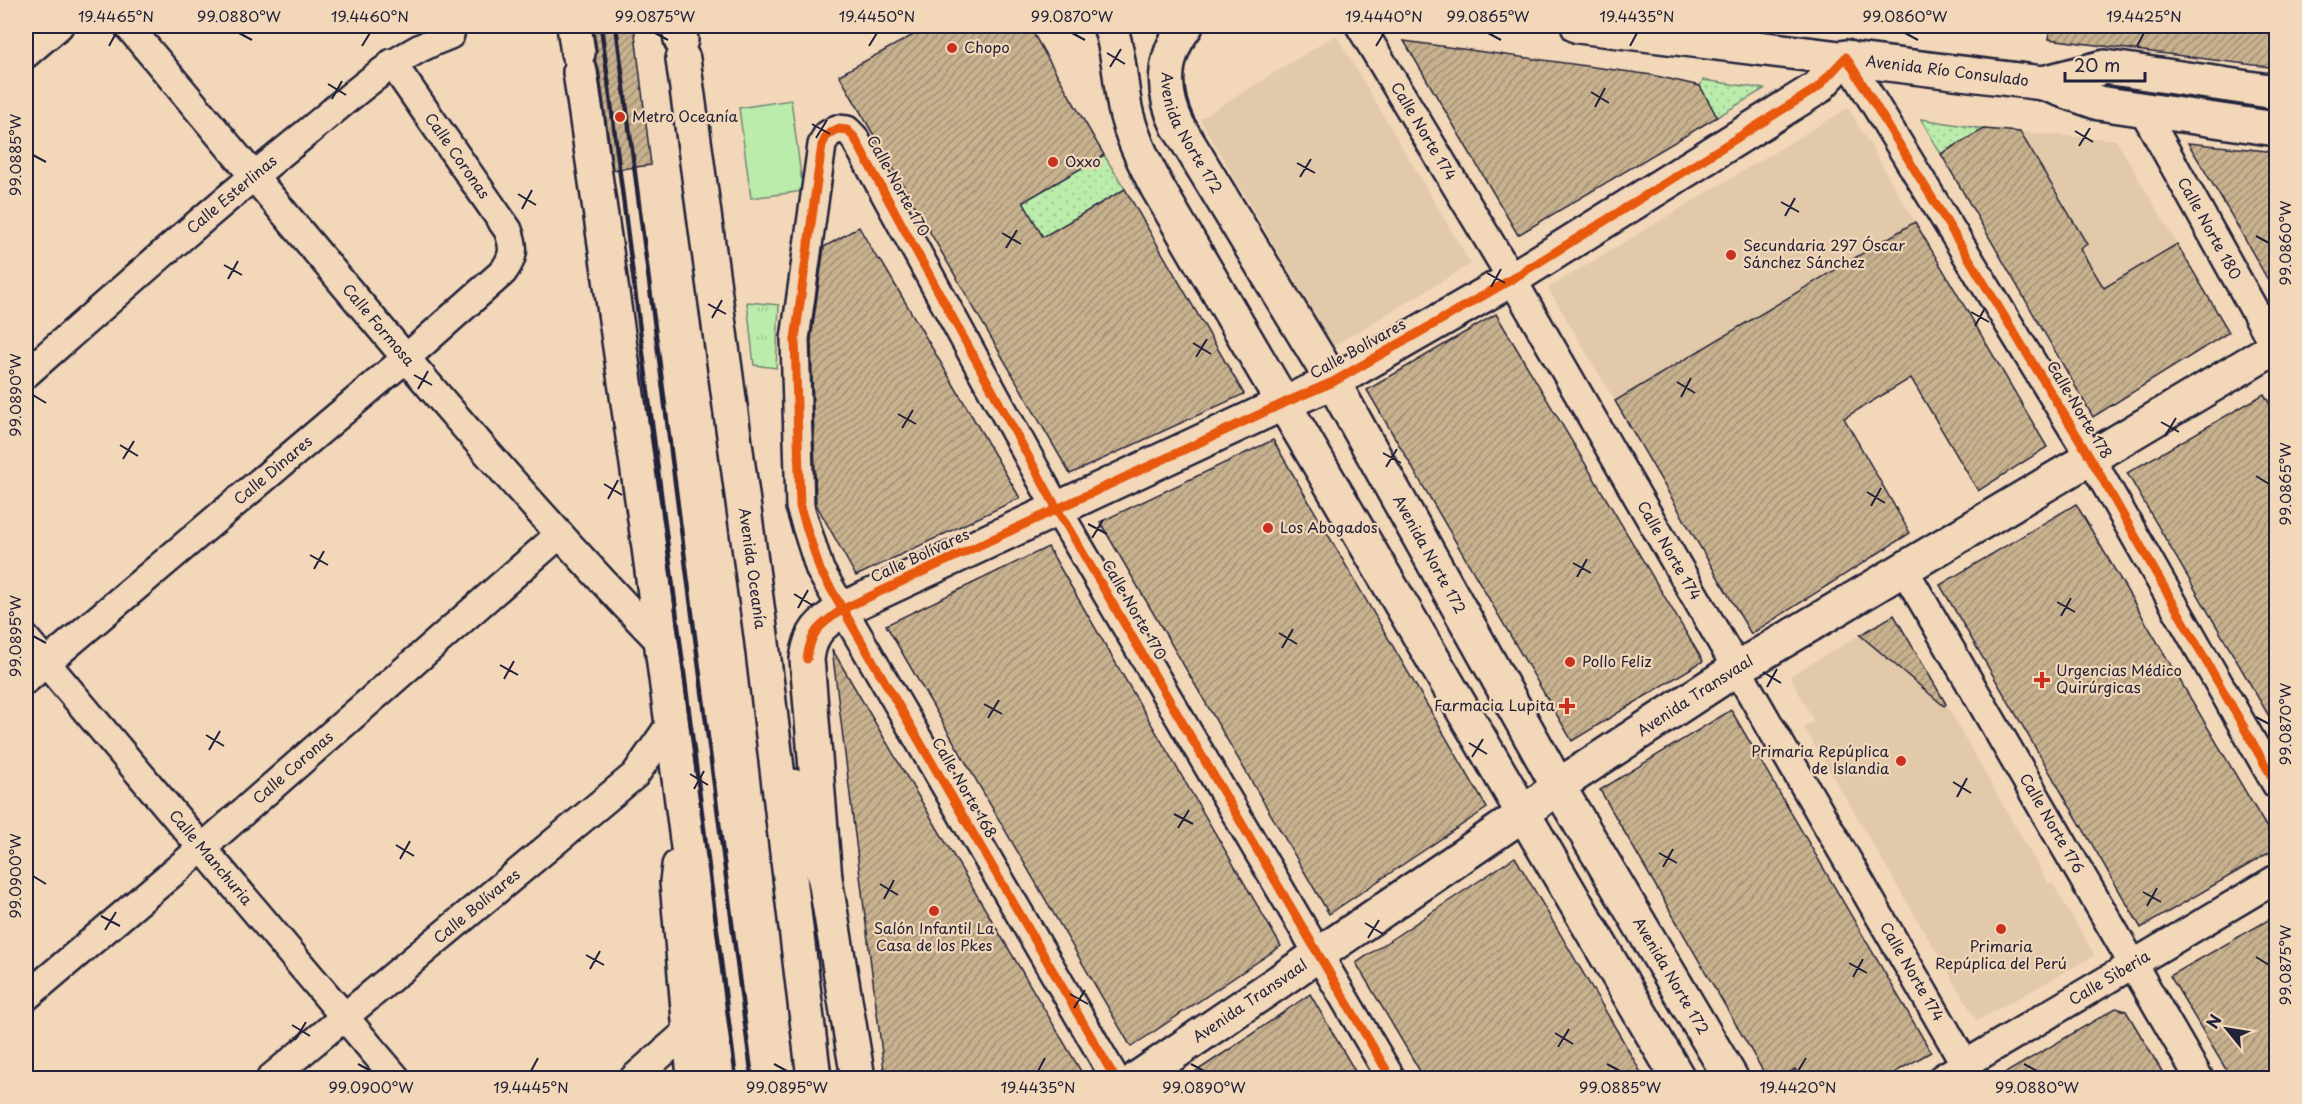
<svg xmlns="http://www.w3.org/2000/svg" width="2302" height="1104" font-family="'Playpen Sans',sans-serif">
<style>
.built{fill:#e1c9aa}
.grass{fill:url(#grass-dots);stroke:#6f8774;stroke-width:1.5}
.park{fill:url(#park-tufts);stroke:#6f8774;stroke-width:1.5}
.pitch{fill:#bcecac;stroke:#6f8774;stroke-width:1.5}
.building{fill:url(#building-hatch);stroke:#22223b;stroke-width:1.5}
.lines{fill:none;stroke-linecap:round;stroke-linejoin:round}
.street-casing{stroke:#22223b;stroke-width:32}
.secondary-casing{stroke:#22223b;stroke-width:38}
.highway-casing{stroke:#22223b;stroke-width:38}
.street{stroke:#f2d7b9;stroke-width:27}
.secondary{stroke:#f2d7b9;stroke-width:33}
.highway{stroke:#f2d7b9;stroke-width:33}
.rail{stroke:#22223b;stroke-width:4.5}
.cycleway-casing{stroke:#f2d7b9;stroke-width:13}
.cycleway{stroke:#e8590c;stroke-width:9}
.ticks{fill:none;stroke:#22223b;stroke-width:2}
.poi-dot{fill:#c8321e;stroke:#f2d7b9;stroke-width:2}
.labels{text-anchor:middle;stroke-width:4.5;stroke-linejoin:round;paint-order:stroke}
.poi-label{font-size:15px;fill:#22223b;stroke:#f2d7b9;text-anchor:start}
.street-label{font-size:15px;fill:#22223b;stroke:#f2d7b9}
.neatline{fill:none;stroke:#22223b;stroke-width:2}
.ticks-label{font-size:15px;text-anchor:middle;fill:#22223b}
</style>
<defs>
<pattern id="grass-dots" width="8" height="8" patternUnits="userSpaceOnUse" patternTransform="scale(1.5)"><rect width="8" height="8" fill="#bcecac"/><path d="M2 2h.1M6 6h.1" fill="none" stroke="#a1ca95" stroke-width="1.8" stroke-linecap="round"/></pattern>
<pattern id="park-tufts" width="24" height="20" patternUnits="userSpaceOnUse" patternTransform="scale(1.5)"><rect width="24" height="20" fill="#bcecac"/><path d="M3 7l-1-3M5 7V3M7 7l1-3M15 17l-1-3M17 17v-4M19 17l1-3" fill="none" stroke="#a1ca95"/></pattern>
<pattern id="building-hatch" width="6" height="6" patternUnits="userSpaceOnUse" patternTransform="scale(1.5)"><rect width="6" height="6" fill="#c8b18e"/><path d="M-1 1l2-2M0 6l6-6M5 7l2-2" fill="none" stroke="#a29075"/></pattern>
</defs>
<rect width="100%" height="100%" fill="#f2d7b9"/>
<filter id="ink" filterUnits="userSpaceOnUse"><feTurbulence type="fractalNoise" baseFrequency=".0167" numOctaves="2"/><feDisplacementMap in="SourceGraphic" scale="12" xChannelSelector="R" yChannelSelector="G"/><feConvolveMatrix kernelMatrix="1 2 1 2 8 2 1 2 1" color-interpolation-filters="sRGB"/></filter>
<g filter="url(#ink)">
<path class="built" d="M1336,35L1471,264L1333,346L1200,119Z
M1848,108L1915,222L1615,401L1548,288Z
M2020,132L2116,140L2177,244L2104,288L2080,249L2087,244Z
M1860,635L1940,702L1944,701L2048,884L2052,883L2095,955L1977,1021L1804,727L1814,721L1790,676Z"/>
<path class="grass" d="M1703,80L1764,89L1717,117L1700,86Z
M1921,119L1984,129L1941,154Z
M1104,155L1125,189L1043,237L1023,202Z"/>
<path class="park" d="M747,302L779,305L776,368L754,365Z"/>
<path class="pitch" d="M791,100L803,191L751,198L739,108Z"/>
<path class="building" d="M593,26H634L651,165L613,170L599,69L595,61L597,50Z
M930,26H1029L1104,155L1023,202L1043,237L1125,189L1244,394L1070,474L839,75Z
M2050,26H2243L2277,30V68L2049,39Z
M1404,41L1652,75L1700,86L1717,117L1518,235Z
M1984,129L2020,132L2087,244L2080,249L2104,288L2177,244L2229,332L2093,417L1941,154Z
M2188,143L2277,152V296L2230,213Z
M1915,222L2047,447L1978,491L1911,378L1844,418L1910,533L1751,634L1615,401Z
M859,227L878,260L880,259L1020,498L856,576L816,504L811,340L824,247Z
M1496,314L1703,661L1572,741L1367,390Z
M2264,394L2277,416V730L2127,473Z
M1273,440L1487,808L1329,914L1100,522Z
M2076,504L2277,845V848L2141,928L1940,585Z
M1048,547L1281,946L1131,1047L886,625Z
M1894,615L1946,704L1944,706L1860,635Z
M832,649L904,772L1085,1078H885Z
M1731,710L1931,1052L1885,1078H1800L1795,1069L1779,1078H1767L1600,790Z
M1515,857L1622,1039L1644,1078H1424L1356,963Z
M2277,915V1078H2231L2170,976Z
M1310,994L1359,1078H1186L1236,1045Z
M2116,1008L2126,1011L2166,1078H1997Z"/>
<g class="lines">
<g class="street-casing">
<g id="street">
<path id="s1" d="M128,26C304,234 473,448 662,644"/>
<path id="s2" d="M1360,26L1512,279L1973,1078"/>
<path d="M26,54L59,26"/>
<path d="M1846,57L2090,457L2276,784"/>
<path id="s3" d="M2142,108L2276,349"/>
<path id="s4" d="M26,374C119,292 212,209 309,131C354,94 394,55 450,35"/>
<path id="s5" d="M1905,571L2199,1078"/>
<path id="s6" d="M26,639L396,1078"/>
<path id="s7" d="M26,680L405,359L503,272C514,257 515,248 508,230L392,63"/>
<path id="s8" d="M26,997L202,848L559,535"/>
<path id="s9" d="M271,1078L635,775L672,722"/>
<path d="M634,1078L688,1031"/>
<path d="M1115,1078L820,570L800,507L795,339L822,145L827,135L837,129L847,130L854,137L1057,509L1391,1078"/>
<path id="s10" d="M1942,1078L2276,879"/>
</g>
</g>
<g class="secondary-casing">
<g id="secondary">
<path d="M1110,26C1119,52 1120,81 1125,108C1131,136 1144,162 1157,187L1678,1078"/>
<path id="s11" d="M1186,26C1162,57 1161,91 1178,126L1333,382L1558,786L1731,1078"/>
<path d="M2043,83L2099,103L2276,129"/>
<path d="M679,866L677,882L694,1078"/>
<path d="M858,1078L825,879L807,659C811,630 820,625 843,609L1284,403L1333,382L1512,279L1817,88L1846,57"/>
<path id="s12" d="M1138,1078L1522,815L1558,786L1736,669L2276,347"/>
</g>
</g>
<g class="highway-casing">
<g id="highway">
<path d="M574,26L578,53"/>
<path d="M679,26L681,40"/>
<path id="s13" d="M1578,26L2043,83L2105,67L2276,92"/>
<path id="s14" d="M683,59L761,635L814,1078"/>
<path d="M580,72L648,540L718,1078"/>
<path d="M792,786L825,879"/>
</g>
</g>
<use href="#street" class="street"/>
<use href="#secondary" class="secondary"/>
<use href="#highway" class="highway"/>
<path class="rail" d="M601,26L736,1078
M616,26L752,1078"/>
<g class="cycleway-casing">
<path id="cycleway" d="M807,659C811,630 820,625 843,609L1284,403L1333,382L1512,279L1817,88L1846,57L2090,457L2276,784
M1115,1078L820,570L800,507L795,339L822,145L827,135L837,129L847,130L854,137L1057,509L1391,1078"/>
</g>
<use href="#cycleway" class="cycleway"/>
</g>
</g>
<path class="ticks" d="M239,33L252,40M655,33L668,40M1072,33L1085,40M1488,33L1501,40M1905,33L1918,40M109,46L116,33M362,46L370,33M869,46L877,33M1376,46L1384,33M1630,46L1637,33M2137,46L2144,33M1107,53L1125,64M1110,67L1121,49M328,84L346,95M1591,92L1609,103M332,99L342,81M1595,107L1605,88M812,124L830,134M2075,131L2093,142M816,138L827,120M2079,146L2090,128M33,155L46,162M1297,163L1315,173M1300,177L1311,159M518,194L536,205M1781,202L1799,212M522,209L532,190M1785,216L1795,198M1002,233L1021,244M2256,236L2269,243M1006,248L1017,230M224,265L242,275M1487,273L1505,283M228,279L238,261M1491,287L1501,269M708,304L726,314M1971,312L1989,322M712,318L722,300M1975,326L1985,308M1193,343L1211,354M1196,357L1207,339M414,375L432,385M1677,382L1695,393M418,389L428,371M33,395L46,403M1681,397L1691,378M898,414L916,424M2161,422L2179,432M902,428L913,410M2165,436L2176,418M120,445L138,456M1383,453L1401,463M123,459L134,441M1386,467L1397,449M2256,476L2269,484M604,484L622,495M1867,492L1885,503M608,499L618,480M1871,506L1881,488M1088,524L1107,534M1092,538L1103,520M310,555L328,565M1573,563L1591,573M314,569L324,551M1577,577L1587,559M794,594L812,605M2057,602L2075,612M798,608L808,590M2061,616L2071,598M1279,633L1297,644M33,636L46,643M1282,648L1293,629M500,665L518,675M1763,672L1781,683M504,679L514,661M1767,687L1777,669M984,704L1002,714M2256,717L2269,724M988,718L999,700M206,735L224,746M1469,743L1487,754M209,750L220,731M1472,757L1483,739M690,774L708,785M1953,782L1971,793M694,789L704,771M1957,797L1967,778M1174,814L1193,824M1178,828L1189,810M396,845L414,856M1659,853L1677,863M400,859L410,841M1663,867L1673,849M33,876L46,884M880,884L898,895M2143,892L2161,902M884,899L894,880M2147,906L2157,888M101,916L120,926M1365,923L1383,934M105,930L116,912M1368,938L1379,920M586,955L604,965M2256,957L2269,965M1849,963L1867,973M590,969L600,951M1853,977L1863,959M1070,994L1088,1004M1074,1008L1085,990M292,1025L310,1036M1555,1033L1573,1044M295,1040L306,1022M1558,1047L1569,1029M358,1064L371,1071M774,1064L787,1071M1191,1064L1204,1071M1607,1064L1620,1071M2024,1064L2037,1071M531,1071L538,1058M1038,1071L1045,1058M1798,1071L1806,1058"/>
<g class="poi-dot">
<circle cx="952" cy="48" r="6"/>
<circle cx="620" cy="117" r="6"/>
<circle cx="1053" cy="162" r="6"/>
<circle cx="1731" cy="255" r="6"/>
<circle cx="1268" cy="528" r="6"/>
<circle cx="1570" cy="662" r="6"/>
<path d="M2039 671h6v6h6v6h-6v6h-6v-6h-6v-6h6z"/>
<path d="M1564 697h6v6h6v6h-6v6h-6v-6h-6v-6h6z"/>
<circle cx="1901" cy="761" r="6"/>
<circle cx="934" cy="911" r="6"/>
<circle cx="2001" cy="929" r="6"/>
</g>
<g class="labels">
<g class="poi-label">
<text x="964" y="53">Chopo</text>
<text x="632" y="122">Metro Oceanía</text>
<text x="1065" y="167">Oxxo</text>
<text x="1743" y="251">Secundaria 297 Óscar<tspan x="1743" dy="17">Sánchez Sánchez</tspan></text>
<text x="1280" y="533">Los Abogados</text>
<text x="1582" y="667">Pollo Feliz</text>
<text x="2056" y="676">Urgencias Médico<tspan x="2056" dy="17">Quirúrgicas</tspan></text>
<text x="1555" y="711" text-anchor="end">Farmacia Lupita</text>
<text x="1889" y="757" text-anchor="end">Primaria Repúplica<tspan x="1889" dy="17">de Islandia</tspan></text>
<text x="934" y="934" text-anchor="middle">Salón Infantil La<tspan x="934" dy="17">Casa de los Pkes</tspan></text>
<text x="2001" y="952" text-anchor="middle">Primaria<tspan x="2001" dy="17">Repúplica del Perú</tspan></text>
</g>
<g class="street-label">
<text dy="5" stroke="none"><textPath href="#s13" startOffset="372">Avenida Río Consulado</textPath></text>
<text dy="5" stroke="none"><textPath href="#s2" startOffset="123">Calle Norte 174</textPath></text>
<text dy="5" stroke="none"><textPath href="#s11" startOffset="117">Avenida Norte 172</textPath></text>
<text transform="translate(457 156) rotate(55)" y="5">Calle Coronas</text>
<text transform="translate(898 186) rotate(61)" y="5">Calle Norte 170</text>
<text dy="5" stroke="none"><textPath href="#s4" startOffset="273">Calle Esterlinas</textPath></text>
<text dy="5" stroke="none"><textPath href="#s3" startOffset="138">Calle Norte 180</textPath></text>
<text dy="5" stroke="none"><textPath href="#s1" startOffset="390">Calle Formosa</textPath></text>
<text transform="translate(1358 349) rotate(-29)" y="5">Calle Bolívares</text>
<text transform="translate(2079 410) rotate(59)" y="5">Calle Norte 178</text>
<text dy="5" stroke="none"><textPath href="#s7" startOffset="324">Calle Dinares</textPath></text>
<text dy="5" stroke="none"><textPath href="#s2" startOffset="609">Calle Norte 174</textPath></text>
<text dy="5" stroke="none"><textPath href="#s11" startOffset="603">Avenida Norte 172</textPath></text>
<text transform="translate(920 556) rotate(-25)" y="5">Calle Bolívares</text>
<text dy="5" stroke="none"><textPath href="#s14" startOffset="514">Avenida Oceanía</textPath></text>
<text transform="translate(1134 610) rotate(60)" y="5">Calle Norte 170</text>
<text dy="5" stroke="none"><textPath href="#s12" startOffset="676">Avenida Transvaal</textPath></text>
<text dy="5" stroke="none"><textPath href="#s8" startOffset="352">Calle Coronas</textPath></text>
<text transform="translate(964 788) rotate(60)" y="5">Calle Norte 168</text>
<text dy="5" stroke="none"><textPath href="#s5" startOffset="292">Calle Norte 176</textPath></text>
<text dy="5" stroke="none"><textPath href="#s6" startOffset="286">Calle Manchuria</textPath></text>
<text dy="5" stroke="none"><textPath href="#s9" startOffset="268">Calle Bolívares</textPath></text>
<text dy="5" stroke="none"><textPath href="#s2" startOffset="1095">Calle Norte 174</textPath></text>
<text dy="5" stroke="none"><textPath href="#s11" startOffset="1089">Avenida Norte 172</textPath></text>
<text dy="5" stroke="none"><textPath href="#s10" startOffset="195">Calle Siberia</textPath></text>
<text dy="5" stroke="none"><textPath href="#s12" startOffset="136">Avenida Transvaal</textPath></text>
</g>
</g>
<rect width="2302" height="1104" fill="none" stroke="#f2d7b9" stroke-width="66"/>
<g transform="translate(2227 1029) rotate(300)" stroke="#f2d7b9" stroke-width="4.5" paint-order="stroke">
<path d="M0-4.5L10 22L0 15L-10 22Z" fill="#22223b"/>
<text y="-9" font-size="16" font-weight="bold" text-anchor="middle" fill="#22223b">N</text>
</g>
<path d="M2065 72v9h80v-9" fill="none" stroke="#22223b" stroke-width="3"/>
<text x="2074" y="72" font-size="18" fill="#22223b" stroke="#f2d7b9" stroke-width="4.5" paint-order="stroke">20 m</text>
<rect x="33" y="33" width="2236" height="1038" class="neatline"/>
<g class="ticks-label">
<text x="116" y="22">19.4465°N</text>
<text x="239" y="22">99.0880°W</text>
<text x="370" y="22">19.4460°N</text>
<text x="655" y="22">99.0875°W</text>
<text x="877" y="22">19.4450°N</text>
<text x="1072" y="22">99.0870°W</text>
<text x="1384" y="22">19.4440°N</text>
<text x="1488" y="22">99.0865°W</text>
<text x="1637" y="22">19.4435°N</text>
<text x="1905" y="22">99.0860°W</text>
<text x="2144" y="22">19.4425°N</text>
<text transform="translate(16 155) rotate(-90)" y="5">99.0885°W</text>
<text transform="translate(2286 243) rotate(-90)" y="5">99.0860°W</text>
<text transform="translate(16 395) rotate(-90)" y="5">99.0890°W</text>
<text transform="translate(2286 484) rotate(-90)" y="5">99.0865°W</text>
<text transform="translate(16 636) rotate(-90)" y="5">99.0895°W</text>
<text transform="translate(2286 724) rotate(-90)" y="5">99.0870°W</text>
<text transform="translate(16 876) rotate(-90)" y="5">99.0900°W</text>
<text transform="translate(2286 965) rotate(-90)" y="5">99.0875°W</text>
<text x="371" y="1093">99.0900°W</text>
<text x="531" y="1093">19.4445°N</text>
<text x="787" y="1093">99.0895°W</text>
<text x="1038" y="1093">19.4435°N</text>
<text x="1204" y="1093">99.0890°W</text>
<text x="1620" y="1093">99.0885°W</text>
<text x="1798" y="1093">19.4420°N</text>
<text x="2037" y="1093">99.0880°W</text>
</g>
</svg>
